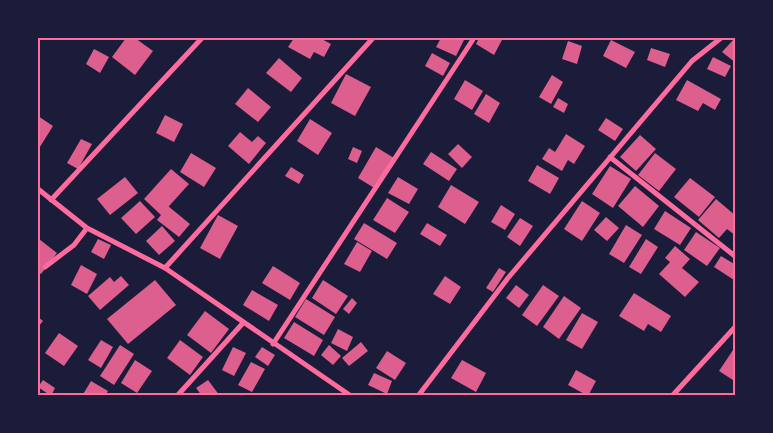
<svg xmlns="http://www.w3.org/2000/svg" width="773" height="433" font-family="Quicksand,sans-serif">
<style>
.building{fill:#dd5f8e}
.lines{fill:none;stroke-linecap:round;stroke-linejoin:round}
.minor{stroke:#ff6b9d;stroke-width:5}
.neatline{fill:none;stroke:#ff6b9d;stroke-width:2}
</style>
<rect width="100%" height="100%" fill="#1b1b3a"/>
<path class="building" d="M126,38H135L153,51L135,75L112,57Z
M294,38H320L331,44L324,57L314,52L310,59L288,47Z
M441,38H459L464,40L456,56L436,47Z
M479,38H503L494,55L476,44Z
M735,38H736V63L722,52Z
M611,40L635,52L626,68L603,56Z
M568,41L582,46L577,64L562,59Z
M651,48L670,54L665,67L647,60Z
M94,49L109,57L100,73L86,64Z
M432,53L450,63L443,76L425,66Z
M713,57L731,66L725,77L707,69Z
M279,58L302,78L291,92L266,73Z
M346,74L371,87L355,116L331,103Z
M552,75L563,82L551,104L539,97Z
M465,80L483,91L472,110L454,99Z
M687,80L721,99L715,110L703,103L698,111L676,100Z
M248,88L271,107L258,122L235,104Z
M486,94L500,103L489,123L474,114Z
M558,98L568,104L564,113L553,107Z
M165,115L183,124L174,142L156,133Z
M38,116L53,126L38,150Z
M606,118L623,129L615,141L598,130Z
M310,119L332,133L318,155L297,141Z
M240,132L252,142L258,136L266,143L249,164L228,146Z
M566,134L585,146L574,164L568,160L562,171L542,159L549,148L555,152Z
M640,135L656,149L636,171L620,157Z
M81,139L92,144L78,169L67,163Z
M458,144L472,157L462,168L448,154Z
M353,147L362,151L357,163L348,159Z
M376,147L394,158L376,189L358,178Z
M431,152L457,169L449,181L423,164Z
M191,153L216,168L204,187L180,172Z
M655,153L676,169L659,191L638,175Z
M537,165L559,178L550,194L528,181Z
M610,166L631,179L613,208L592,194Z
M291,167L304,175L299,184L285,176Z
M171,169L189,184L161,215L144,199Z
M125,177L138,193L110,215L97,199Z
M398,177L418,189L409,204L388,193Z
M690,178L715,197L699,217L674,197Z
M451,185L479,202L465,224L438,207Z
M635,186L659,206L643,227L618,206Z
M387,198L409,212L395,233L373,220Z
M716,199L736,216V236L727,229L719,238L698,220Z
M140,201L155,217L136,234L121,218Z
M582,201L600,213L582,241L564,229Z
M501,205L515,214L505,230L491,222Z
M168,206L190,224L179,237L157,220Z
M665,211L691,228L680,245L654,229Z
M218,215L238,226L220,259L200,248Z
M606,217L619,228L607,241L594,230Z
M520,218L533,226L520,246L507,237Z
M364,223L397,243L387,259L354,239Z
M427,223L447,235L440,246L420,234Z
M626,225L642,235L624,263L609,254Z
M162,226L175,241L159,255L146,241Z
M696,232L720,248L707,266L684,250Z
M39,239L57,253L41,274L38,272Z
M98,239L111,245L104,259L91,252Z
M646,239L658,247L641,274L629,267Z
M357,242L372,251L360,272L344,264Z
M675,246L690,259L682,268L699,282L685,297L659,274L670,262L665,258Z
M721,256L736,265L734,280L714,267Z
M81,265L97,274L87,294L71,285Z
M273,266L300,283L290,300L262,283Z
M499,268L506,272L493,292L486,288Z
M121,276L129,285L100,310L88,296L110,277L114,282Z
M445,276L461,287L450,304L433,294Z
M155,280L176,305L128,344L107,319Z
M323,280L348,296L336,314L312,298Z
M516,285L529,295L519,308L506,298Z
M543,285L559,296L537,326L522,315Z
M252,290L278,305L269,321L243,305Z
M634,293L671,316L661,332L648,324L644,331L619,316Z
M564,296L581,308L559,339L543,327Z
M352,298L357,303L349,314L343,309Z
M306,299L335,317L324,335L295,317Z
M205,311L229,329L211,353L187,335Z
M582,313L598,322L582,349L566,340Z
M38,317L43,321L38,327Z
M294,322L323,340L314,356L284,338Z
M338,329L353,337L347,351L331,343Z
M59,333L78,346L64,366L45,353Z
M101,340L113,347L101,368L88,360Z
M180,340L203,357L190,375L167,358Z
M361,342L368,351L349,366L342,358Z
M120,345L134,354L114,385L100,376Z
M329,345L341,356L333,365L321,355Z
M233,347L246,353L234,376L222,370Z
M262,347L275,355L268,366L255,357Z
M733,350L736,352V382L719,371Z
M387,351L406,363L395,380L376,368Z
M135,360L152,371L137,393L121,383Z
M462,360L486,373L476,392L451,378Z
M251,362L265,369L252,392L238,385Z
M576,370L596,381L588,396L568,385Z
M374,373L392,381L387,394L368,385Z
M43,380L55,388L51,396L38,387Z
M208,380L220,396H202L196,388Z
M91,381L108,391L105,396H82Z"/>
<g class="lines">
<path class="minor" d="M610,157L736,257
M38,189L87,228L165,268L351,396
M51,200L202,38
M45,267L74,245L87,228
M165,268L373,38
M273,344L474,38
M177,396L243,323
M418,396L508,278L692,61L721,38
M672,396L736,326"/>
</g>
<rect width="773" height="433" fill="none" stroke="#1b1b3a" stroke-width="78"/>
<rect x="39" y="39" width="695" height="355" class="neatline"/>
</svg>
